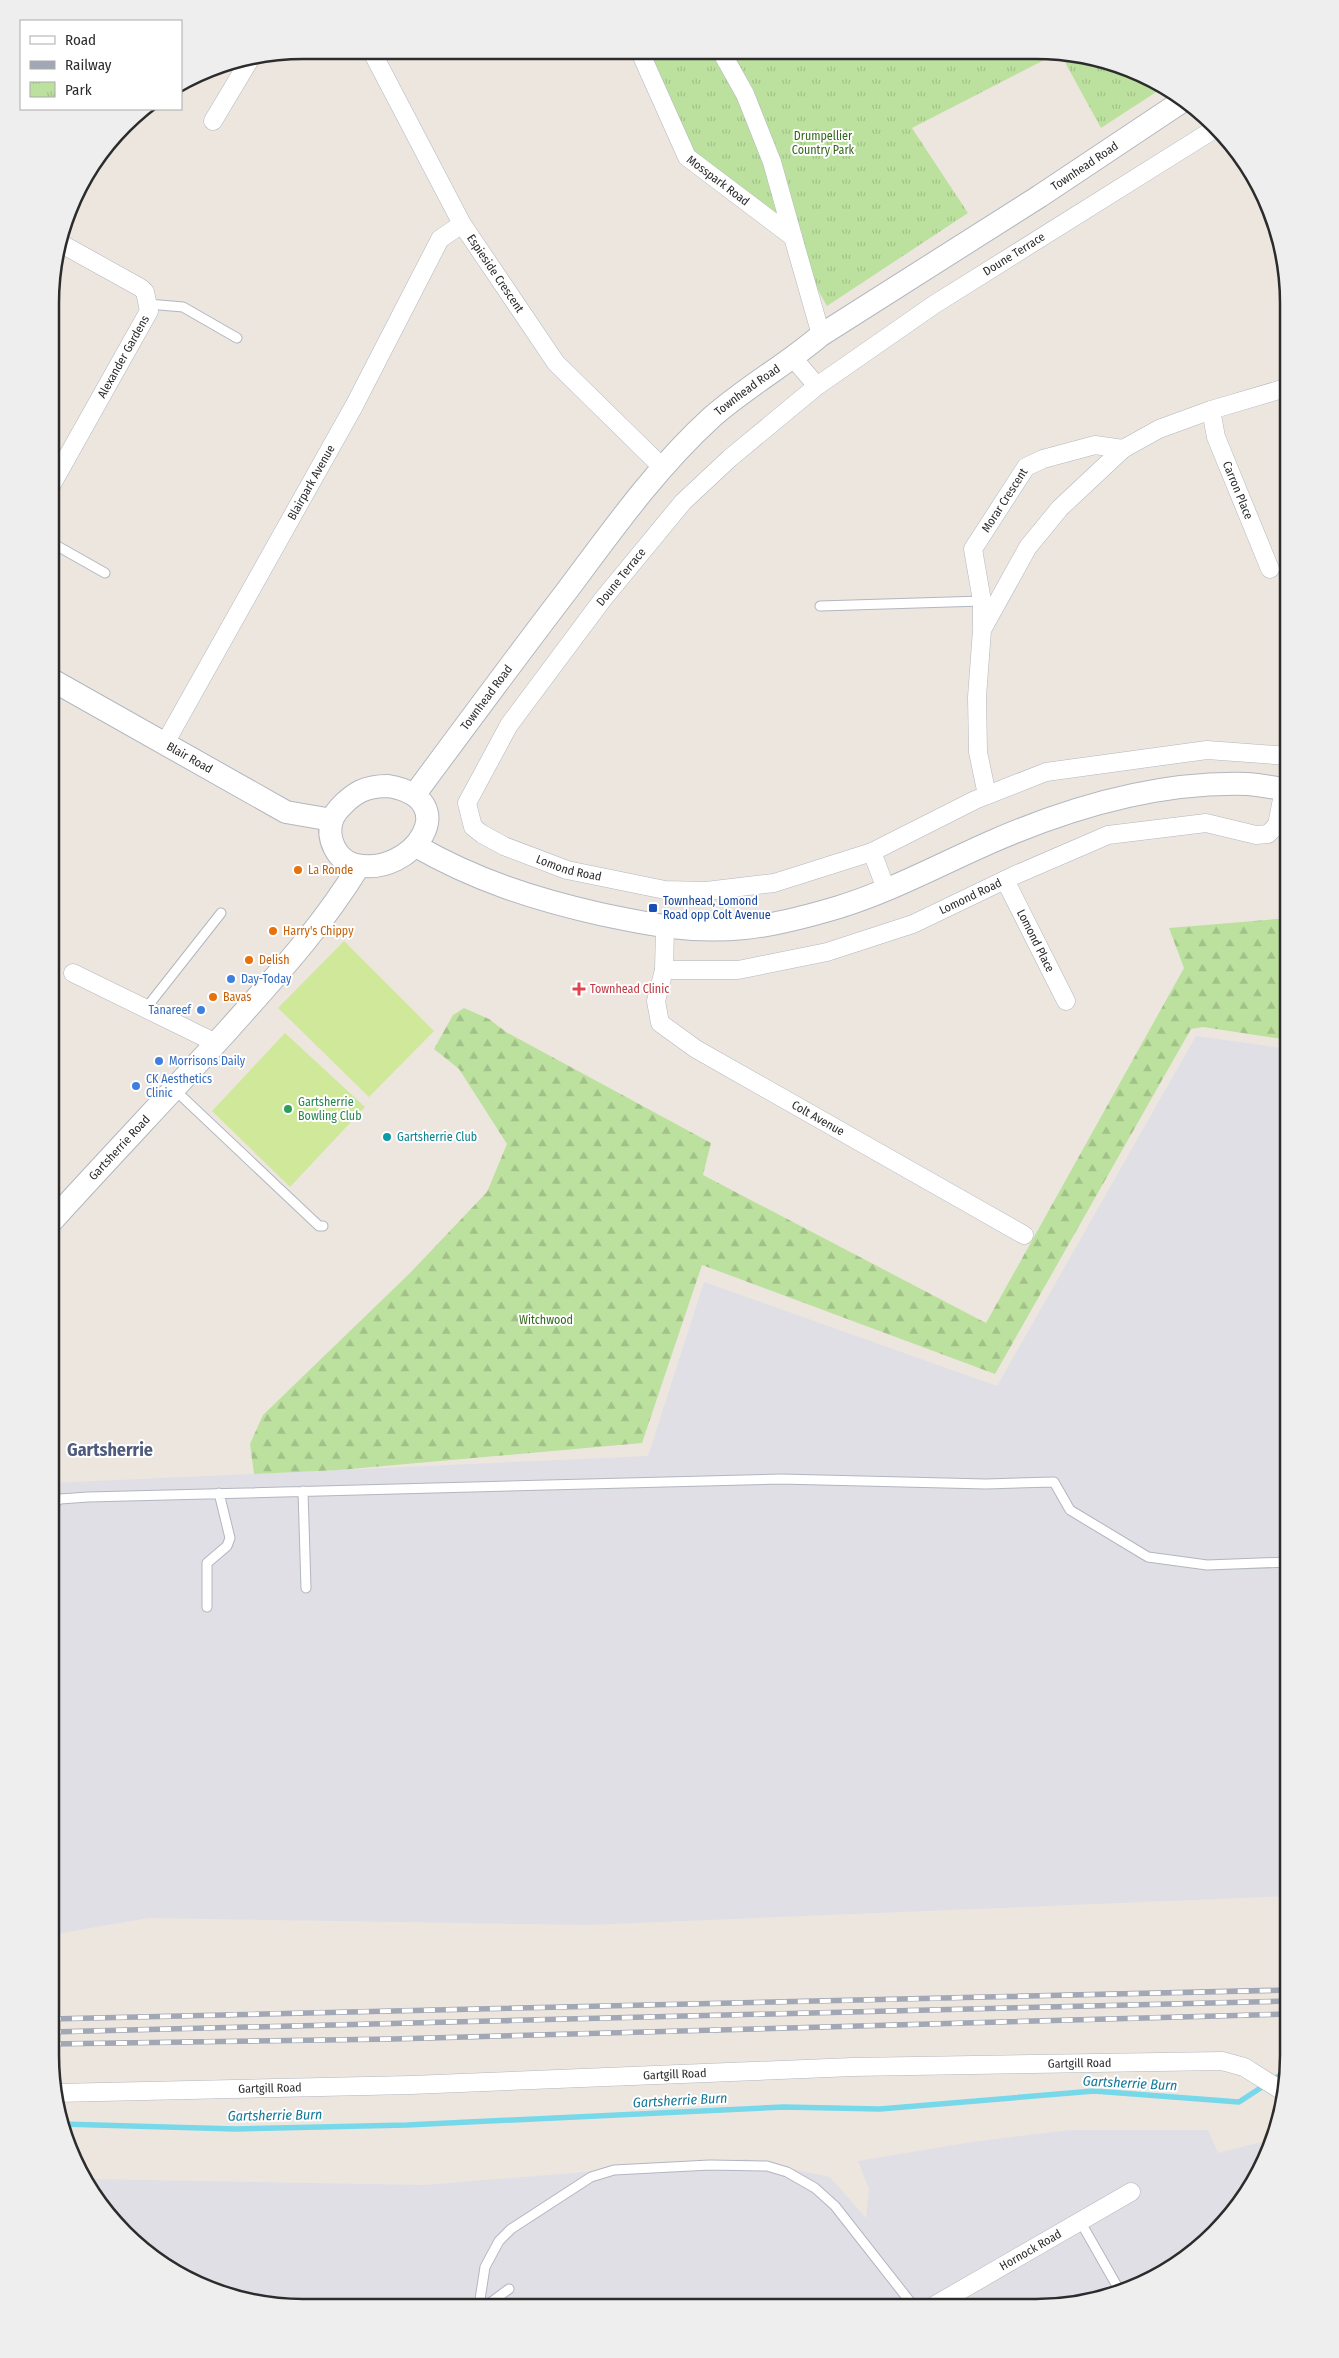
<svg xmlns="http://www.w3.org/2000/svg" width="1339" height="2358" font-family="'Fira Sans Condensed',sans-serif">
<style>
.industrial{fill:#e0dfe6}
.forest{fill:url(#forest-firs)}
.park{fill:url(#park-tufts)}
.pitch{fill:#cfe89a}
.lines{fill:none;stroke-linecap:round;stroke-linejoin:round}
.stream{stroke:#77d8ea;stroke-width:5.5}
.service-casing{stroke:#b2b6bf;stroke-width:11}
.minor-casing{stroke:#b2b6bf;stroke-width:19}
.tertiary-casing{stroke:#b2b6bf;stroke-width:24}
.service{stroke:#fff;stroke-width:9}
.minor{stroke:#fff;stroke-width:18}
.tertiary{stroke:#fff;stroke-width:22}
.rail-casing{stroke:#a2a7b5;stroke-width:5.5}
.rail{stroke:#fff;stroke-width:4;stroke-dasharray:11;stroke-linecap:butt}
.food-dot{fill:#e8710a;stroke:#fff;stroke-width:2}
.transit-dot{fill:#1a4fb4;stroke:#fff;stroke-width:2}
.shop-dot{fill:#3f7fe0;stroke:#fff;stroke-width:2}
.health-dot{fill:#e0444e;stroke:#fff;stroke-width:2}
.leisure-dot{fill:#2e9e5b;stroke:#fff;stroke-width:2}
.culture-dot{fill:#0f9aa8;stroke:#fff;stroke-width:2}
.labels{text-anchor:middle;stroke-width:4;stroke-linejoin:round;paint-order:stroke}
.park-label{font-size:12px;fill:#35681e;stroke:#fff}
.street-label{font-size:12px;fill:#2c2c2c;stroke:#fff}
.food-label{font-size:12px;fill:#c56008;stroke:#fff;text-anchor:start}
.transit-label{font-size:12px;fill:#164399;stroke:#fff;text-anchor:start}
.shop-label{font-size:12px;fill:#366cbe;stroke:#fff;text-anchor:start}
.health-label{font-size:12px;fill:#be3a42;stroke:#fff;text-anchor:start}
.leisure-label{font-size:12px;fill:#27864d;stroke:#fff;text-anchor:start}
.culture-label{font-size:12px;fill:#0d838f;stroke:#fff;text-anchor:start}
.water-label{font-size:14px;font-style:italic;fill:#137999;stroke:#fff}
.district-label{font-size:18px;font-weight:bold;fill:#4e5b7c;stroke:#fff}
.rim{fill:none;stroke:#2c2c2c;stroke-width:2.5}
</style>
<defs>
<pattern id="forest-firs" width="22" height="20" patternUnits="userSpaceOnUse" patternTransform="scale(1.25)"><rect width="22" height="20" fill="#bce19e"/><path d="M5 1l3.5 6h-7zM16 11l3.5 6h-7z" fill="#a2c188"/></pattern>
<pattern id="park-tufts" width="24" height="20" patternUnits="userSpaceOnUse" patternTransform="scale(1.25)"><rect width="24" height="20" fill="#bce19e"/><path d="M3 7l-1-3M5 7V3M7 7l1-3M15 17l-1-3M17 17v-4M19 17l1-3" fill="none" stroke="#a2c188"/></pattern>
</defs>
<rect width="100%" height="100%" fill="#ede6df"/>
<path class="industrial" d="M1196,1036L1289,1049L1288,1896L588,1925L149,1918L50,1935L51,1483L648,1456L704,1282L997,1386Z
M1070,2130H1208L1218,2153L1273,2139L1270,2152L1237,2209L1177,2265L1118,2294L1036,2308L270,2306L206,2289L149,2256L102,2209L86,2179L425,2185L746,2159L830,2177L866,2218L869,2189L858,2161L972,2142Z"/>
<path class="forest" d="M1289,918V1040L1203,1027L1191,1029L995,1374L702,1265L642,1443L339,1470L254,1474L250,1444L263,1415L410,1273L487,1192L507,1144L459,1069L434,1049L453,1015L464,1008L489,1019L506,1032L711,1143L703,1175L986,1323L1184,968L1169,928Z"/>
<path class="park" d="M645,52L1054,55L912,128L968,213L827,306L781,224L697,158Z
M1061,55C1096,55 1135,67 1164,87L1101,128Z"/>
<path class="pitch" d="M344,941L434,1031L369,1097L278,1008Z
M285,1033L365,1107L290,1187L212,1111Z"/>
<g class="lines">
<path class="stream" d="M61,2124L236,2129L407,2125L783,2107L880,2109L1094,2091L1239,2102L1288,2070"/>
<g class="service-casing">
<path id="service" d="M148,304L183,307L237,338
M52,543L105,573
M820,606L982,601
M147,1007L221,913
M175,1090L319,1226H323
M303,1491L306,1588
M51,1506L60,1499L88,1497L780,1479L986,1484L1054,1482L1070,1510L1148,1557L1207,1565L1289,1562
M207,1607V1563L227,1546L230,1538L219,1493
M1080,2221L1121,2293
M479,2306L485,2267L499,2241L511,2229L591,2177L614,2170L710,2165L767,2166L787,2172L815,2188L835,2206L915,2308
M486,2306L509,2289"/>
</g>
<g class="minor-casing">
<g id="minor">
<path id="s1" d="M371,50L462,224L556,363L663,468"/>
<path id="s2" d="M640,52L687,157L793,237L821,335"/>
<path d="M722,53L745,94L772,162L793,237"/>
<path d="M213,121L249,61"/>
<path id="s3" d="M1216,128L935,304L817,386L730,458L683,502L603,599L509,725L467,803L473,827L482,834L504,846L567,870L665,890L706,891L774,883L872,852L975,800L1046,772L1207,750L1289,756"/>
<path d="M794,359L817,386"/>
<path id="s4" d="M1211,410L1216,437L1270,569"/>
<path id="s5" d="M52,484L149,311L145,292L141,288L60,243"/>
<path id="s6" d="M982,626V601L973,549L1026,467L1043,459L1095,445L1123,449"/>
<path id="s7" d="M164,745L354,406L440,239L462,224"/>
<path d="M987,795L978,752L977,697L982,630L1028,547L1060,508L1123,449L1159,429L1211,410L1289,387"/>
<path d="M872,852L886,889"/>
<path id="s8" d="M1005,880L1066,1001"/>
<path id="s9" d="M665,928L664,970H738L827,952L913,924L1013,876L1108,835L1206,823L1256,835L1268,834L1277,825L1284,789"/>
<path id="s10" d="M664,970L656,1001L660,1023L696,1049L1024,1235"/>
<path d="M73,973L216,1043"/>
<path id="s11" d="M56,2093L411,2085L853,2067L1222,2061L1244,2067L1284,2092"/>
<path id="s12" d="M930,2308L1131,2192"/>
</g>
</g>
<g class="tertiary-casing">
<g id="tertiary">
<path id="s13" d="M52,680L286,812L332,820"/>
<path d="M388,786C466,799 413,877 356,865C337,861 326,839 332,820C336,809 351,796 361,791C370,787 379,786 388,786Z"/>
<path id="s14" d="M415,794C466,725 517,656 569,588C613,529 657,467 712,417C746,387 786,365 821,335L1040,196L1184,100"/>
<path d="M416,846C475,880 534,899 600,914C652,925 691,933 745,928C776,925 809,916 839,907C891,891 941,864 991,842C1071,807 1159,781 1248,784C1262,785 1275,788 1289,790"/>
<path id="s15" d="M51,1222C110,1157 170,1094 229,1029C277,975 321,928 359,866"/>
</g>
</g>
<use href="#service" class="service"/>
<use href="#minor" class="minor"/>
<use href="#tertiary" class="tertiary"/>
<g class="rail-casing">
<path id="rail" d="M50,2019L1288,1990
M50,2032L1288,2001
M50,2044L394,2039L1288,2014"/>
</g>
<use href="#rail" class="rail"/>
</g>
<g class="food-dot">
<circle cx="298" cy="870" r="5"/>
<circle cx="273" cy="931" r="5"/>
<circle cx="249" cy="960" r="5"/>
<circle cx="213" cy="997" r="5"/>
</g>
<rect class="transit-dot" x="648" y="903" width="10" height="10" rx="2.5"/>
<g class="shop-dot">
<circle cx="231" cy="979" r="5"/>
<circle cx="201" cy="1010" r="5"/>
<circle cx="159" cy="1061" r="5"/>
<circle cx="136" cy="1086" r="5"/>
</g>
<path class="health-dot" d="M576.5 981.5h5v5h5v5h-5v5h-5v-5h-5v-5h5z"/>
<circle class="leisure-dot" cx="288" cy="1109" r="5"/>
<circle class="culture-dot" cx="387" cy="1137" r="5"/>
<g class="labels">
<g class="park-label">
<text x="823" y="140">Drumpellier<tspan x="823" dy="14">Country Park</tspan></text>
<text x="546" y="1324">Witchwood</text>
</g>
<g class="street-label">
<text dy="4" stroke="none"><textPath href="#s14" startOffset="930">Townhead Road</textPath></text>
<text dy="4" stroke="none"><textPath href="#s2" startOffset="154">Mosspark Road</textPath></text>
<text transform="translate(1014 254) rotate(-32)" y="4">Doune Terrace</text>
<text dy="4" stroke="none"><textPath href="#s1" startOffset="256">Espieside Crescent</textPath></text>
<text dy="4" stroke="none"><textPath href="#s5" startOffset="146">Alexander Gardens</textPath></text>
<text dy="4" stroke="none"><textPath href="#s14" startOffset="525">Townhead Road</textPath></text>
<text dy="4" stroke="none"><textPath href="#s7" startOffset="301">Blairpark Avenue</textPath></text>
<text dy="4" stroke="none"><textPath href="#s4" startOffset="85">Carron Place</textPath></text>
<text dy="4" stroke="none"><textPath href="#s6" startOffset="136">Morar Crescent</textPath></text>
<text transform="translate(621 577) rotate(-51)" y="4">Doune Terrace</text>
<text dy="4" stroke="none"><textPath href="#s14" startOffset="120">Townhead Road</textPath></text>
<text dy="4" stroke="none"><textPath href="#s13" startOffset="158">Blair Road</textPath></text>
<text dy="4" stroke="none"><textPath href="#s3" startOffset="1154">Lomond Road</textPath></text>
<text dy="4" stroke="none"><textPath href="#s9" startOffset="361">Lomond Road</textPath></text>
<text dy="4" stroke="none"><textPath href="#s8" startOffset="68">Lomond Place</textPath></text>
<text dy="4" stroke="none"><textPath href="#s10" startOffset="239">Colt Avenue</textPath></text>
<text dy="4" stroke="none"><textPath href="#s15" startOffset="101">Gartsherrie Road</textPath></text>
<text dy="4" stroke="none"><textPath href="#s11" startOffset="1024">Gartgill Road</textPath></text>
<text dy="4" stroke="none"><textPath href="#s11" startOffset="619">Gartgill Road</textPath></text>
<text dy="4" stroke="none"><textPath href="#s11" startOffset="214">Gartgill Road</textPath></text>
<text dy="4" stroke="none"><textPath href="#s12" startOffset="116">Hornock Road</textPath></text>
</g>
<g class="food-label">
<text x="308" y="874">La Ronde</text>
<text x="283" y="935">Harry's Chippy</text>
<text x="259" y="964">Delish</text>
<text x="223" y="1001">Bavas</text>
</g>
<g class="transit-label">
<text x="663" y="905">Townhead, Lomond<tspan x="663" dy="14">Road opp Colt Avenue</tspan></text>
</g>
<g class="shop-label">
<text x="241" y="983">Day-Today</text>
<text x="191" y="1014" text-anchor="end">Tanareef</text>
<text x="169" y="1065">Morrisons Daily</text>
<text x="146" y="1083">CK Aesthetics<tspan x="146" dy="14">Clinic</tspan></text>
</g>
<g class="health-label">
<text x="590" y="993">Townhead Clinic</text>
</g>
<g class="leisure-label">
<text x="298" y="1106">Gartsherrie<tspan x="298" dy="14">Bowling Club</tspan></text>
</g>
<g class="culture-label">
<text x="397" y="1141">Gartsherrie Club</text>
</g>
<g class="water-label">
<text transform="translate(1130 2083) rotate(3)" y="5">Gartsherrie Burn</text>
<text transform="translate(680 2100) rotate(-3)" y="5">Gartsherrie Burn</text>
<text transform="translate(275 2115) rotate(-1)" y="5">Gartsherrie Burn</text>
</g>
<g class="district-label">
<text x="110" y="1456">Gartsherrie</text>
</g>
</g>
<path d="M0 0H1339V2358H0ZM303 59H1036A244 244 0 0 1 1280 303V2055A244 244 0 0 1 1036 2299H303A244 244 0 0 1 59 2055V303A244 244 0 0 1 303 59Z" fill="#eee" fill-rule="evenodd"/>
<path class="rim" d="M303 59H1036A244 244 0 0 1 1280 303V2055A244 244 0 0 1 1036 2299H303A244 244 0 0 1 59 2055V303A244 244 0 0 1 303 59Z"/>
<rect x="20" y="20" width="162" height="90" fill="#ffffff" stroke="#ababab"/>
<rect x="30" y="36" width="25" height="8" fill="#ffffff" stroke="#ababab"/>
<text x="65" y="45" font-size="15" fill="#2c2c2c">Road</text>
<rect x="30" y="61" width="25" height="8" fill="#a2a7b5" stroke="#ababab"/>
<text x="65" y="70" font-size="15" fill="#2c2c2c">Railway</text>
<rect x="30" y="82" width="25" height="15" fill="url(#park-tufts)" stroke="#ababab"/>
<text x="65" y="95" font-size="15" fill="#2c2c2c">Park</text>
</svg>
